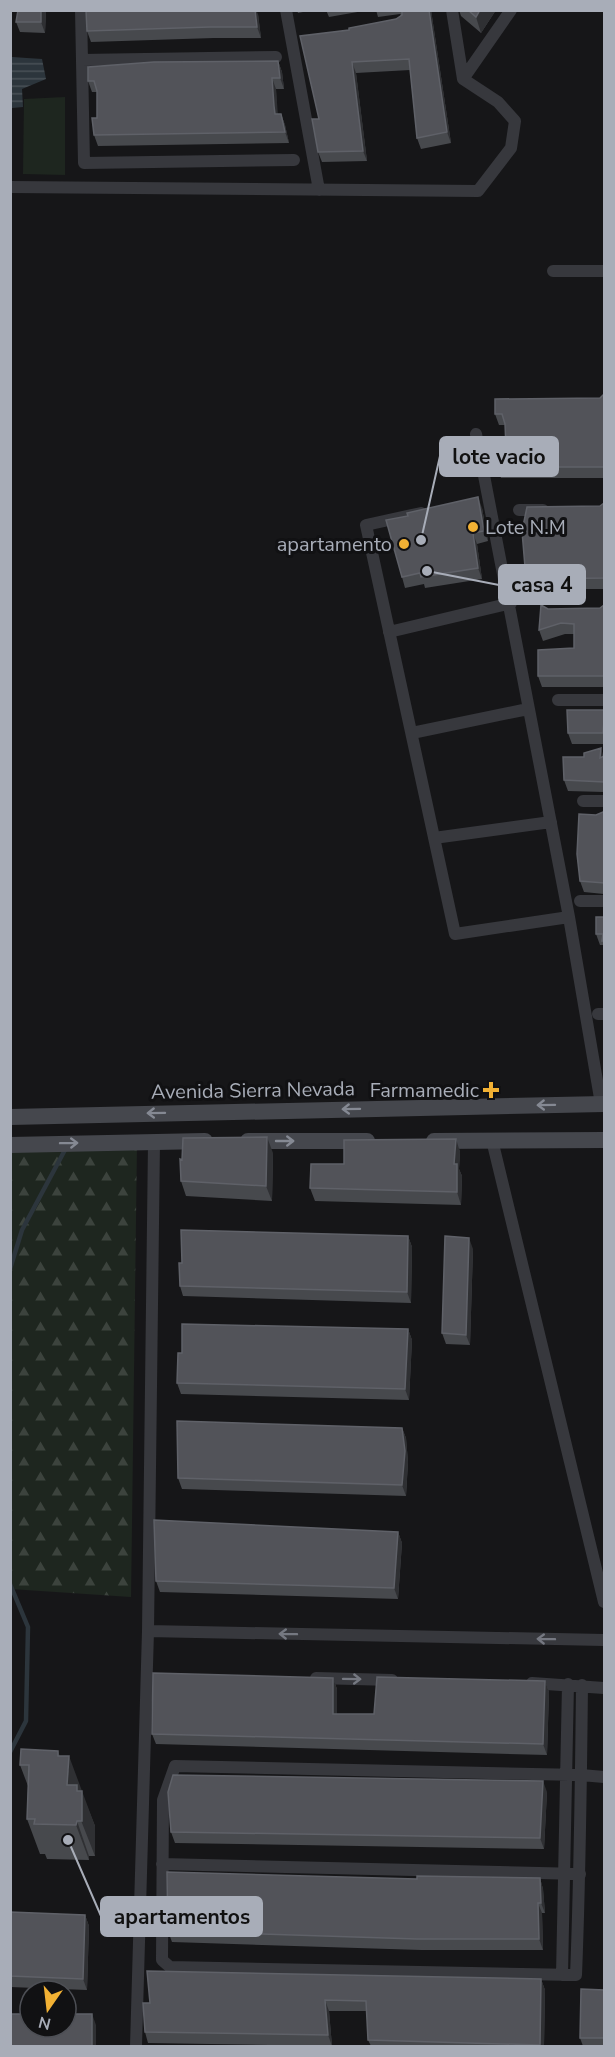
<svg xmlns="http://www.w3.org/2000/svg" width="615" height="2057" font-family="'Nunito Sans',sans-serif">
<style>
.green{fill:#1e261f}
.forest{fill:url(#forest-firs)}
.water{fill:url(#water-rules)}
.lines{fill:none;stroke-linecap:round;stroke-linejoin:round}
.stream{stroke:#2c353c;stroke-width:4.5}
.street{stroke:#37383d;stroke-width:12}
.secondary{stroke:#45474d;stroke-width:16}
.wall{fill:#47494d}
.shaded-wall{fill:#2f3033}
.building{fill:#525359;stroke:#5f6168;stroke-width:1.5}
.oneway{stroke:#858993}
.oneway2{stroke:#757881}
.poi-dot{fill:#f2b134;stroke:#111113;stroke-width:2}
.labels{text-anchor:middle;stroke-width:6;stroke-linejoin:round;paint-order:stroke}
.poi-label{font-size:20px;fill:#a8adb8;stroke:#111113;text-anchor:end}
.street-label{font-size:20px;fill:#a8adb8;stroke:#111113}
.leader{fill:none;stroke:#a8adb8;stroke-width:2}
.callout-dot{fill:#a8adb8;stroke:#111113;stroke-width:2}
.callout{fill:#a8adb8;stroke:#a8adb8;stroke-width:2}
.callout-label{font-size:21px;text-anchor:middle;font-weight:bold;fill:#111}
</style>
<defs>
<pattern id="forest-firs" width="22" height="20" patternUnits="userSpaceOnUse" patternTransform="scale(1.5)"><rect width="22" height="20" fill="#1e261f"/><path d="M5 1l3.5 6h-7zM16 11l3.5 6h-7z" fill="#3c433d"/></pattern>
<pattern id="water-rules" width="6" height="5" patternUnits="userSpaceOnUse" patternTransform="scale(1.5)"><rect width="6" height="5" fill="#2c353c"/><path d="M0 2.5h6" fill="none" stroke="#485056"/></pattern>
</defs>
<rect width="100%" height="100%" fill="#161618"/>
<path class="green" d="M65,97V175L23,174L24,99Z"/>
<path class="forest" d="M137,1142L131,1597L11,1589L10,1145Z"/>
<path class="water" d="M11,57L42,59L46,79L22,89L23,107L11,108Z"/>
<g class="lines">
<path class="stream" d="M10,1269L22,1230L66,1148
M10,1584L28,1627L26,1721L10,1752"/>
<path class="street" d="M81,10L84,163L294,160
M286,10L319,190
M452,10L463,79
M82,60L276,57
M463,79L511,10
M10,187L478,191L511,148L515,121L498,102L463,79
M553,271H604
M476,434L569,917L601,1104
M519,510H543
M421,513L366,525L455,934L569,917
M389,632L511,603
M558,700H604
M412,733L528,709
M583,801H604
M434,838L551,822
M580,901H604
M598,1014H604
M492,1140L604,1602
M148,1631L604,1640
M316,1678L392,1680
M532,1683L604,1688
M582,1685C581,1782 580,1878 576,1975L170,1967L162,1960L163,1800L175,1766L581,1775L604,1777
M162,1864L580,1874
M562,1975L568,1684
M136,2046L148,1631L154,1142"/>
<path class="secondary" d="M10,1117L604,1104
M248,1141H367
M434,1141L604,1140
M10,1145L205,1141"/>
</g>
<path class="wall" d="M46,10L45,33L20,32L16,22Z
M297,10H313L298,13Z
M326,10H369L329,17Z
M376,10H431L451,143L421,149L417,138L410,70L356,73L367,161L322,162L318,152L319,119L349,30L396,19L401,15L400,14L378,17Z
M459,10H496L481,33L461,16Z
M258,14L261,38H214L91,42L87,31Z
M278,61L282,72L284,89H276L277,114H281L285,125L289,143L98,146L94,135L97,118V92H92L88,81Z
M604,394V478H501L497,467L506,448L505,425H499L495,414L600,398Z
M604,503V589H530L526,579Z
M482,508L488,541L477,544L482,579L425,588L424,584L405,588L402,577Z
M604,605V687H542L538,676L574,648V634H565L543,641L539,630L548,609L600,608Z
M604,710V744H572L568,733Z
M604,756V792L568,791L564,780Z
M604,812V894L584,892L580,881L596,815Z
M604,917V947V945H600L596,934Z
M456,1139L460,1152L459,1169L462,1176L461,1205L315,1201L310,1188L344,1164Z
M273,1153L272,1201L186,1196L181,1181L182,1160Z
M408,1236L412,1247L411,1303L183,1296L180,1286Z
M473,1249L470,1345L446,1344L442,1333Z
M408,1329L412,1340L409,1400L181,1394L177,1383Z
M402,1428L406,1438L408,1462L406,1496L182,1489L178,1478Z
M398,1532L402,1543L398,1599L160,1592L156,1581Z
M333,1678L337,1689V1714H374L545,1681L549,1692L547,1755L156,1744L152,1734Z
M60,1756L81,1791L95,1826V1856H89V1860L47,1859L45,1854H40L27,1819L28,1786L20,1765Z
M547,1792L544,1849L175,1843L171,1832Z
M540,1878L543,1889L545,1913H542L543,1950H421L172,1942L168,1931L417,1879Z
M10,1912L85,1915L89,1926L87,1990L10,1987Z
M541,1979L545,1990L544,2046H371L368,2040L367,2011H329L332,2046L148,2043L145,2032L150,2003Z
M604,1990V2046H583L580,2038Z"/>
<path class="shaded-wall" d="M41,10H46L45,33L41,22Z
M255,10H256L258,14L261,38L257,27Z
M429,10H431L451,143L447,132Z
M480,10H496L481,33L476,17Z
M278,61L282,72L284,89L280,78Z
M352,62L356,73L367,161L363,151Z
M272,78L276,89L278,116L275,114L274,106Z
M281,114L285,125L289,143L285,132Z
M478,497L482,508L488,541L484,531Z
M473,533L477,544L482,579L478,568Z
M601,748L604,758H600Z
M267,1137L273,1153L272,1201L266,1186Z
M456,1139L460,1152L459,1169L462,1176L461,1205L457,1192L454,1164Z
M408,1236L412,1247L411,1303L407,1292Z
M469,1238L473,1249L470,1345L466,1335Z
M408,1329L412,1340L409,1400L405,1389Z
M402,1428L406,1438L408,1462L406,1496L402,1485Z
M398,1532L402,1543L398,1599L394,1588Z
M333,1678L337,1689V1725L333,1714Z
M545,1681L549,1692L547,1755L543,1744Z
M58,1751L68,1778L69,1756L82,1791L81,1795L82,1791L95,1826V1856L67,1785L58,1756Z
M543,1781L547,1792L544,1849L540,1838Z
M77,1821L89,1856V1860L76,1825Z
M540,1878L543,1889L545,1913L541,1903Z
M538,1903L542,1913L543,1950L539,1939Z
M85,1915L89,1926L87,1990L83,1979Z
M541,1979L545,1990L544,2046H540V2045Z
M325,2000L329,2011L332,2046L328,2035Z
M92,2014L96,2025V2046H92Z"/>
<path class="building" d="M18,10H41V22H16Z
M86,10H255L257,27H210L87,31Z
M402,10H429L447,132L417,138L409,59L352,62L363,151L318,152L312,119H319L300,36L349,30V28L396,19L402,15Z
M468,10H480L476,17Z
M278,61L280,78H272L274,106L275,114H281L285,132L94,135L92,118H97V91L94,81H88V67L154,62Z
M604,394V467H497V449L506,448L505,424L502,414H495V399L600,398Z
M478,497L484,531L473,533L478,568L421,577L420,573L402,577L386,520L408,516L407,513Z
M604,503V578L526,579L522,531L527,507L600,506Z
M541,605L548,609L600,608L604,605V676H538V650L574,648V624L561,623L539,630Z
M567,710H604V721L603,733H568Z
M601,748L600,758L604,756V782L564,780L563,757H584V753Z
M603,812H604V883L580,881L577,854L579,814L596,815Z
M596,917H604V941H602L603,934H596Z
M267,1137L266,1186L181,1181L180,1159L182,1160L183,1138Z
M456,1139L454,1164H457V1192L310,1188L311,1164H344V1140Z
M181,1230L408,1236L407,1292L180,1286L179,1263H182Z
M445,1236L469,1238L466,1335L442,1333Z
M182,1324L408,1329L405,1389L177,1383L178,1353H182Z
M177,1421L402,1428L405,1451L402,1485L178,1478Z
M154,1520L398,1532L394,1588L156,1581Z
M153,1673L333,1678V1714H374L377,1677L545,1681L543,1744L152,1734Z
M21,1749L58,1751V1756H69L67,1785H77V1791H82V1821H77L76,1825L34,1824L35,1819H27L29,1765H20Z
M173,1775L543,1781L540,1838L171,1832L168,1792Z
M167,1872L417,1879V1876L540,1878L541,1903H538L539,1939H417L168,1931Z
M10,1912L85,1915L83,1979L10,1976Z
M147,1971L541,1979L540,2045L368,2040L366,2001L325,2000L328,2035L145,2032L143,2003H150Z
M581,1989L604,1990V2038H580Z
M10,2014H30V2027H66V2014H92V2046H10Z"/>
<defs><path id="oneway-shaft" d="M-6 0H5M1.5-3L5.5 0L1.5 3" fill="none" stroke-width="1.6" stroke-linecap="round" stroke-linejoin="round" transform="scale(1.5)"/></defs>
<g class="oneway">
<use href="#oneway-shaft" transform="translate(546 1105) rotate(179)"/>
<use href="#oneway-shaft" transform="translate(351 1109) rotate(179)"/>
<use href="#oneway-shaft" transform="translate(156 1113) rotate(179)"/>
<use href="#oneway-shaft" transform="translate(285 1141)"/>
<use href="#oneway-shaft" transform="translate(69 1143) rotate(-1)"/>
</g>
<g class="oneway2">
<use href="#oneway-shaft" transform="translate(288 1634) rotate(-179)"/>
<use href="#oneway-shaft" transform="translate(546 1639) rotate(-179)"/>
<use href="#oneway-shaft" transform="translate(352 1679) rotate(1)"/>
</g>
<g class="poi-dot">
<circle cx="473" cy="527" r="6"/>
<circle cx="404" cy="544" r="6"/>
<path d="M488 1081h6v6h6v6h-6v6h-6v-6h-6v-6h6z"/>
</g>
<g class="labels">
<g class="poi-label">
<text x="485" y="534" text-anchor="start">Lote N.M</text>
<text x="392" y="551">apartamento</text>
<text x="479" y="1097">Farmamedic</text>
</g>
<g class="street-label">
<text transform="translate(253 1090) rotate(-1)" y="7">Avenida Sierra Nevada</text>
</g>
</g>
<path class="leader" d="M421 540L440 456M427 571L499 585M68 1840L101 1916"/>
<g class="callout-dot">
<circle cx="421" cy="540" r="6"/>
<circle cx="427" cy="571" r="6"/>
<circle cx="68" cy="1840" r="6"/>
</g>
<g class="callout">
<rect x="440" y="437" width="118" height="39" rx="6"/>
<rect x="499" y="565" width="86" height="39" rx="6"/>
<rect x="101" y="1897" width="161" height="39" rx="6"/>
</g>
<g class="callout-label">
<text x="499" y="464">lote vacio</text>
<text x="542" y="592">casa 4</text>
<text x="182" y="1924">apartamentos</text>
</g>
<rect width="615" height="2057" fill="none" stroke="#a8adb8" stroke-width="24"/>
<g transform="translate(48 2009) rotate(194)"><circle r="28" fill="#111113" stroke="#4d4f55" stroke-width="1.5"/>
<path d="M0-4.5L10 22L0 15L-10 22Z" fill="#f2b134"/>
<text y="-9" font-size="16" font-weight="bold" text-anchor="middle" fill="#a8adb8">N</text>
</g>
</svg>
